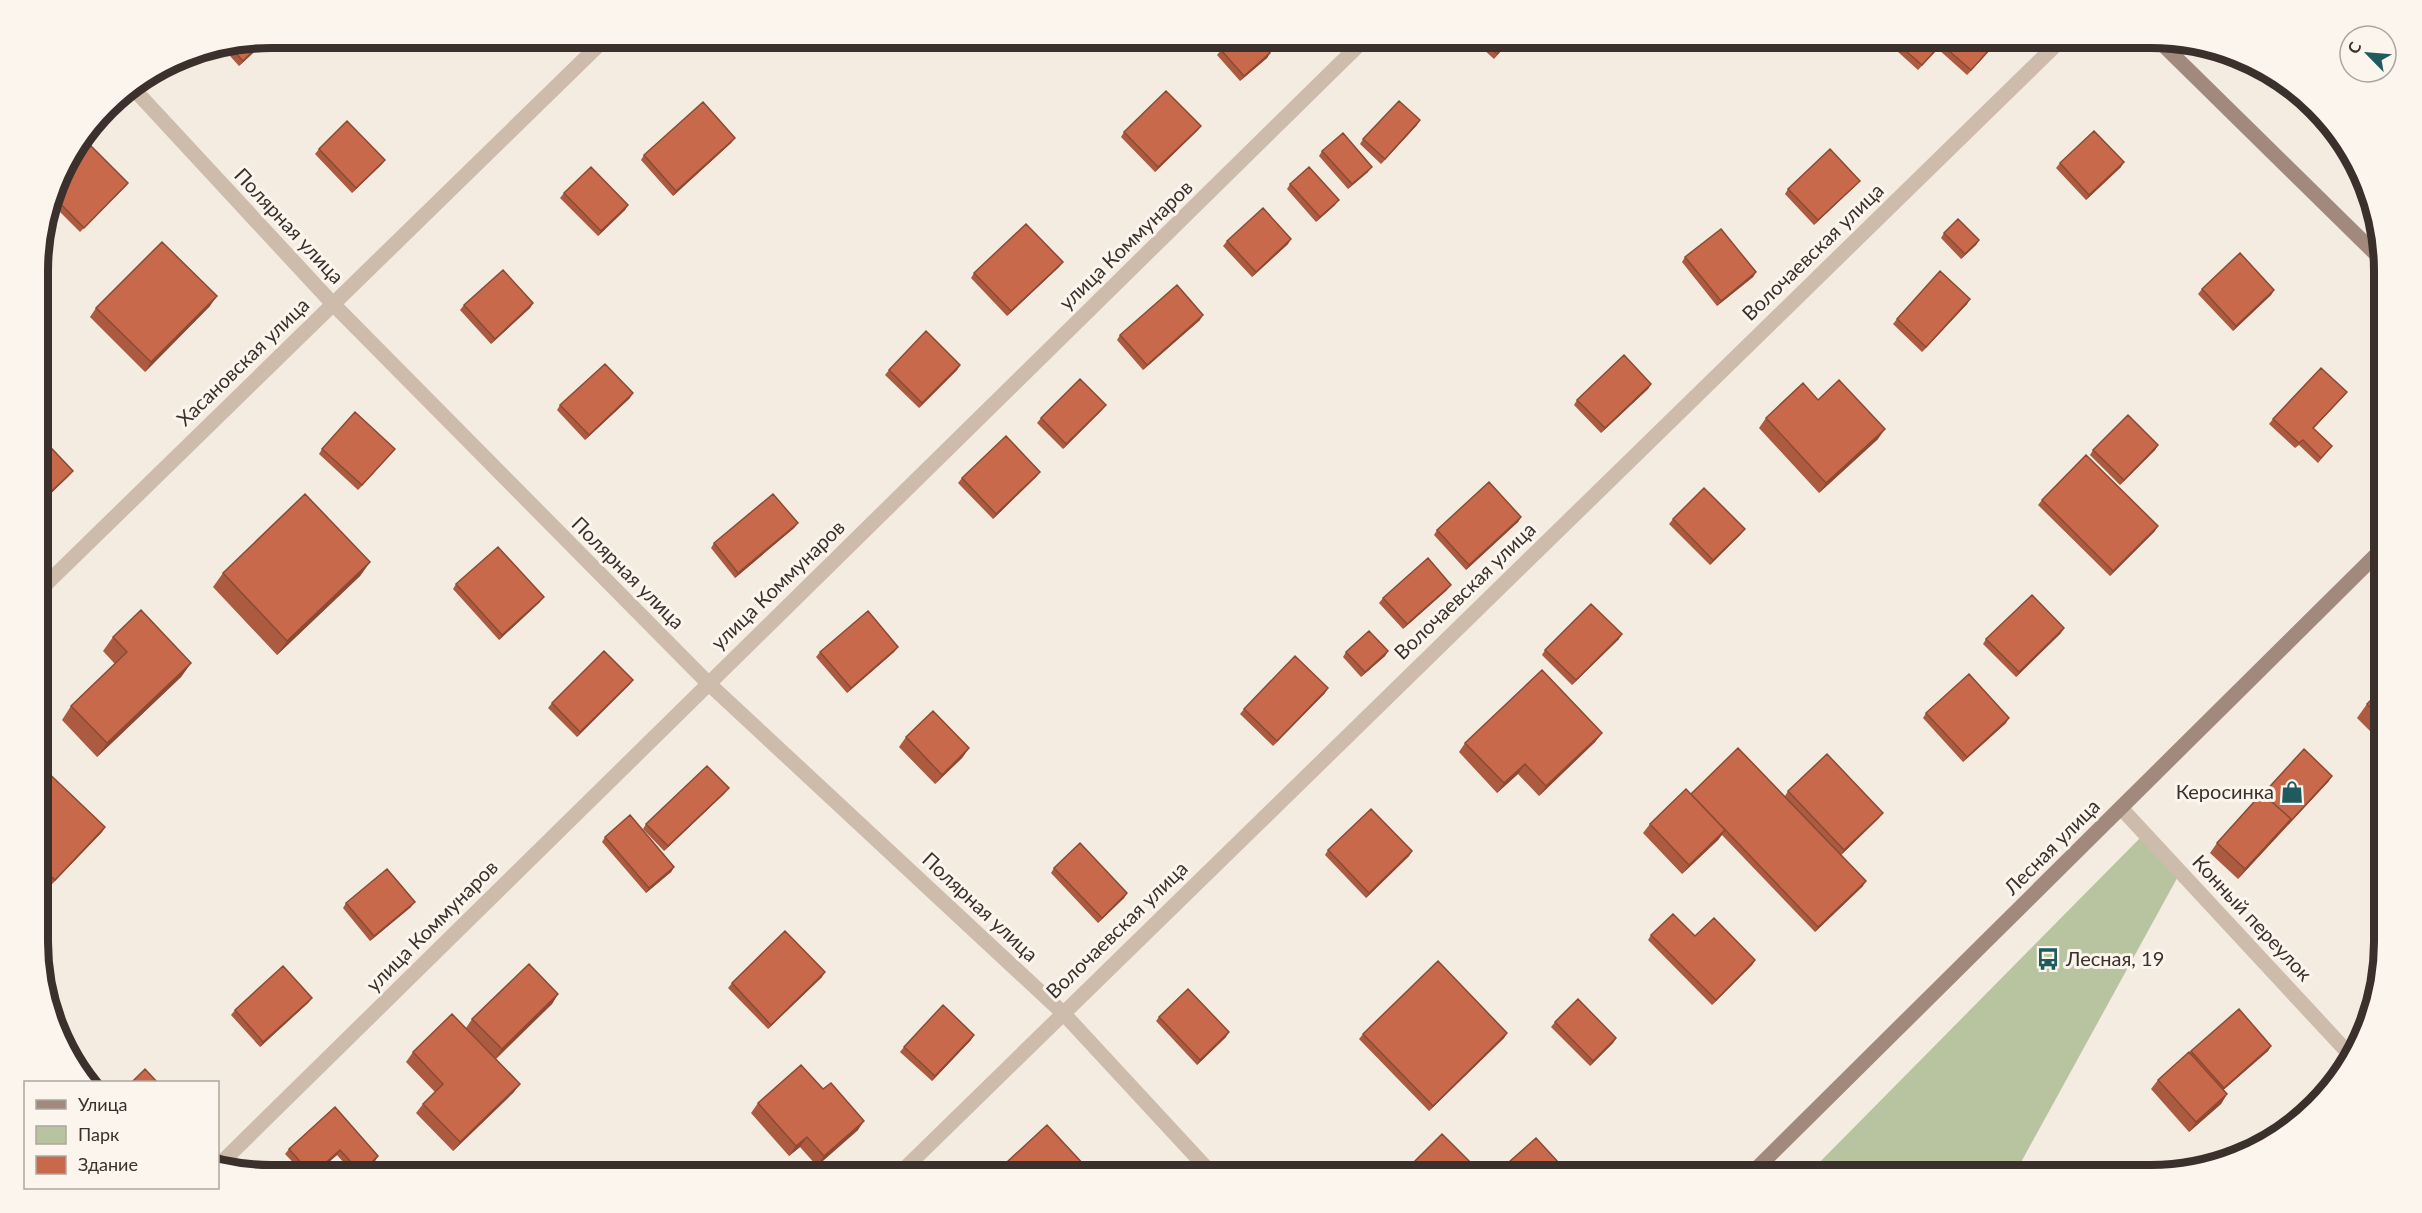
<svg xmlns="http://www.w3.org/2000/svg" width="2422" height="1213" font-family="Lato,sans-serif">
<style>
.green{fill:#b8c4a0}
.lines{fill:none;stroke-linecap:round;stroke-linejoin:round}
.street{stroke:#cdbbac;stroke-width:15}
.secondary{stroke:#a18a7d;stroke-width:15}
.wall{fill:#ac5a40}
.shaded-wall{fill:#8c4a34}
.building{fill:#c8694b;stroke:#8c4a34;stroke-width:1.5}
.labels{text-anchor:middle;stroke-width:6;stroke-linejoin:round;paint-order:stroke}
.street-label{font-size:20px;fill:#3b302b;stroke:#fbf5ee}
.poi-label{font-size:20px;fill:#3b302b;stroke:#fbf5ee;text-anchor:end}
.rim{fill:none;stroke:#3b302b;stroke-width:8}
</style>
<rect width="100%" height="100%" fill="#f4ebe1"/>
<path class="green" d="M2145,833L2181,871L2014,1175H1807Z"/>
<g class="lines">
<path class="street" d="M132,87L333,304L708,683L1063,1013L1213,1175
M39,591L606,38
M2121,808L2352,1057
M220,1164L1366,38
M898,1175L2063,38"/>
<path class="secondary" d="M2157,39L2383,261
M1750,1175L2383,548"/>
</g>
<path class="wall" d="M269,38L239,66L222,47Z
M1471,38H1513L1494,59Z
M1888,38H2001L1967,75L1938,49L1918,70L1886,41Z
M1221,50L1270,53L1267,58L1240,81L1217,55Z
M1417,125L1381,164L1360,144L1363,139Z
M1201,126L1197,131L1155,172L1121,137L1124,132Z
M735,138L731,143L673,196L641,160L644,155Z
M319,149L385,160L381,165L352,193L315,154Z
M1322,151L1368,172L1348,189L1319,156Z
M2060,163L2121,167L2086,200L2056,168Z
M61,168L128,183L124,188L80,232L52,204Z
M1290,184L1335,205L1316,222L1287,189Z
M1856,185L1814,225L1785,194L1788,189Z
M564,193L628,205L625,210L598,236L560,198Z
M1944,233L1979,240L1976,245L1961,259L1941,238Z
M1227,241L1288,244L1252,277L1223,246Z
M1685,257L1756,272L1753,277L1717,306L1682,262Z
M1063,262L1059,267L1007,316L971,278L974,273Z
M2202,289L2274,290L2271,295L2233,331L2198,294Z
M1970,299L1967,304L1922,352L1893,324L1897,319Z
M533,303L530,308L491,344L460,310L464,305Z
M210,306L145,372L90,317L96,308Z
M1200,320L1143,370L1117,340L1120,335Z
M960,365L957,370L919,408L885,375L889,370Z
M1651,384L1648,389L1601,433L1574,405L1577,400Z
M2347,392L2343,397L2313,429L2328,451L2318,463L2299,445L2295,448L2269,424L2273,419Z
M630,398L585,440L557,410L560,405Z
M1818,400L1878,439L1819,493L1759,428L1766,418Z
M1102,410L1063,449L1037,423L1041,418Z
M2158,445L2155,450L2120,485L2090,455L2093,450Z
M322,449H395L358,490L319,454Z
M1040,472L1036,477L993,519L958,483L962,478Z
M2042,500L2155,531L2110,576L2038,505Z
M1521,517L1518,522L1466,570L1434,535L1437,530Z
M1673,519L1741,534L1710,565L1669,524Z
M798,523L794,528L735,578L711,548L714,543Z
M370,562L360,576L277,655L213,587L223,573Z
M456,584L540,602L499,640L453,589Z
M1447,590L1403,629L1379,603L1383,598Z
M2061,633L2016,677L1983,644L1986,639Z
M113,637L191,663L181,677L97,757L62,720L71,706L115,664L103,651Z
M1619,639L1572,685L1542,655L1545,650Z
M898,647L894,652L847,693L816,657L820,652Z
M1388,651L1385,656L1361,677L1343,657L1346,652Z
M2384,673V745L2357,718L2367,704L2379,692L2374,687Z
M630,684L577,737L548,708L552,703Z
M1325,693L1273,746L1240,714L1244,709Z
M1926,713L2006,723L1963,762L1923,718Z
M1602,733L1595,742L1539,796L1518,774L1497,793L1459,752L1465,743Z
M906,737L969,748L962,758L935,784L899,747Z
M39,764L105,827L102,832L51,885L39,874Z
M2329,781L2238,879L2210,853L2217,843Z
M1788,791L1879,818L1841,855L1863,886L1815,932L1722,835L1718,840L1682,874L1643,833L1650,824L1785,796Z
M725,793L664,851L643,829L646,824Z
M605,837L674,867L671,872L646,893L602,842Z
M1328,850L1412,851L1409,856L1366,898L1325,855Z
M1054,868L1127,893L1124,898L1098,923L1051,873Z
M346,903L411,907L370,941L343,908Z
M1651,935L1695,936L1755,960L1752,965L1712,1005L1648,940Z
M822,977L768,1029L728,988L732,983Z
M558,994L552,1004L496,1059L520,1084L513,1093L453,1151L416,1113L423,1104L435,1092L406,1062L413,1052L466,1028L472,1019Z
M312,998L308,1003L260,1047L231,1015L235,1010Z
M1159,1017L1226,1037L1197,1065L1156,1021Z
M1555,1022L1616,1038L1613,1043L1590,1066L1551,1027Z
M1507,1033L1504,1038L1429,1111L1359,1039L1363,1034Z
M971,1040L932,1081L900,1052L904,1047Z
M2271,1046L2268,1051L2223,1090L2227,1094L2221,1104L2189,1132L2151,1089L2158,1080L2191,1051Z
M758,1103L858,1130L817,1166L800,1147L789,1156L751,1113Z
M335,1107L378,1156L375,1161L360,1175H355L337,1155L314,1175H305L285,1154L289,1149Z
M1509,1162L1570,1175H1513L1506,1167Z"/>
<path class="shaded-wall" d="M266,38H269L239,66L243,61Z
M2000,38H2001L1967,75L1971,70Z
M1270,53L1267,58L1240,81L1244,76Z
M1420,120L1417,125L1381,164L1385,159Z
M1201,126L1197,131L1155,172L1158,167Z
M735,138L731,143L673,196L676,191Z
M385,160L381,165L352,193L356,188Z
M2124,162L2121,167L2086,200L2089,195Z
M1372,167L1368,172L1348,189L1352,184Z
M1860,181L1856,185L1814,225L1818,220Z
M1339,200L1335,205L1316,222L1320,217Z
M628,205L625,210L598,236L601,231Z
M1291,239L1288,244L1252,277L1256,272Z
M1979,240L1976,245L1961,259L1965,254Z
M1063,262L1059,267L1007,316L1011,311Z
M1756,272L1753,277L1717,306L1721,301Z
M2274,290L2271,295L2233,331L2236,326Z
M217,296L210,306L145,372L151,362Z
M1970,299L1967,304L1922,352L1926,347Z
M533,303L530,308L491,344L495,339Z
M1203,315L1200,320L1143,370L1147,365Z
M960,365L957,370L919,408L922,403Z
M1651,384L1648,389L1601,433L1605,428Z
M2347,392L2343,397L2309,433L2313,428Z
M633,393L630,398L585,440L589,435Z
M1106,405L1102,410L1063,449L1066,444Z
M1885,429L1878,439L1819,493L1826,483Z
M2158,445L2155,450L2120,485L2124,480Z
M395,449L391,454L358,490L362,485Z
M73,471L69,476L39,505V503Z
M1040,472L1036,477L993,519L996,514Z
M1521,517L1518,522L1466,570L1469,565Z
M798,523L794,528L735,578L738,573Z
M2158,526L2155,531L2110,576L2113,571Z
M1745,529L1741,534L1710,565L1713,560Z
M370,562L360,576L277,655L287,641Z
M1451,585L1447,590L1403,629L1407,624Z
M544,597L540,602L499,640L502,635Z
M2064,628L2061,633L2016,677L2019,672Z
M1622,634L1619,639L1572,685L1576,680Z
M898,647L894,652L847,693L851,688Z
M1388,651L1385,656L1361,677L1365,672Z
M191,663L181,677L97,757L107,743Z
M633,680L630,684L577,737L580,732Z
M1328,688L1325,693L1273,746L1277,741Z
M2009,718L2006,723L1963,762L1967,757Z
M1602,733L1595,742L1539,796L1546,786Z
M969,748L962,758L935,784L942,775Z
M1525,764L1518,774L1497,793L1504,783Z
M2332,776L2329,781L2284,829L2288,824Z
M729,788L725,793L664,851L668,846Z
M1883,813L1879,818L1841,855L1844,850Z
M2291,819L2284,829L2238,879L2245,869Z
M105,827L102,832L51,885L55,880Z
M1725,830L1718,840L1682,874L1689,865Z
M1412,851L1409,856L1366,898L1369,893Z
M674,867L671,872L646,893L649,888Z
M1866,881L1863,886L1815,932L1818,927Z
M1127,893L1124,898L1098,923L1102,918Z
M415,902L411,907L370,941L374,936Z
M1755,960L1752,965L1712,1005L1716,1000Z
M825,972L822,977L768,1029L771,1025Z
M558,994L552,1004L495,1059L502,1049Z
M312,998L308,1003L260,1047L263,1042Z
M1229,1032L1226,1037L1197,1065L1200,1060Z
M1507,1033L1504,1038L1429,1111L1433,1106Z
M974,1035L971,1040L932,1081L935,1076Z
M1616,1038L1613,1043L1590,1066L1593,1061Z
M2271,1046L2268,1051L2220,1093L2224,1088Z
M520,1084L513,1093L453,1151L460,1142Z
M2227,1094L2221,1104L2189,1132L2196,1122Z
M864,1121L858,1130L817,1166L824,1156Z
M807,1137L800,1147L789,1156L796,1146Z
M340,1150L337,1155L314,1175H312Z
M378,1156L375,1161L359,1175Z"/>
<path class="building" d="M266,38L243,61L229,46Z
M1235,38H1257L1270,53L1244,76L1221,50Z
M1480,38H1512L1497,54Z
M1891,38H2000L1971,70L1941,44L1922,65Z
M1166,91L1201,126L1158,167L1124,132Z
M1399,101L1420,120L1385,159L1363,139Z
M703,102L735,138L676,191L644,155Z
M347,121L385,160L356,188L319,149Z
M2094,131L2124,162L2089,195L2060,163Z
M1343,133L1372,167L1352,184L1322,151Z
M84,139L128,183L84,228L54,197L61,168Z
M1830,149L1860,181L1818,220L1788,189Z
M591,167L628,205L601,231L564,193Z
M1309,167L1339,200L1320,217L1290,184Z
M1263,208L1291,239L1256,272L1227,241Z
M1958,219L1979,240L1965,254L1944,233Z
M1026,224L1063,262L1011,311L974,273Z
M1721,229L1756,272L1721,301L1685,257Z
M162,242L217,296L151,362L96,308Z
M2240,253L2274,290L2236,326L2202,289Z
M503,270L533,303L495,339L464,305Z
M1940,271L1970,299L1926,347L1897,319Z
M1177,285L1203,315L1147,365L1120,335Z
M926,331L960,365L922,403L889,370Z
M1624,355L1651,384L1605,428L1577,400Z
M605,364L633,393L589,435L560,405Z
M2321,368L2347,392L2313,428L2332,446L2321,458L2303,440L2299,443L2273,419Z
M1080,379L1106,405L1066,444L1041,418Z
M1839,380L1885,429L1826,483L1766,418L1803,383L1818,400Z
M355,412L395,449L362,485L322,449Z
M2128,415L2158,445L2124,480L2093,450Z
M38,434L73,471L39,503Z
M1006,436L1040,472L996,514L962,478Z
M2086,455L2158,526L2113,571L2042,500Z
M1489,482L1521,517L1469,565L1437,530Z
M1704,488L1745,529L1713,560L1673,519Z
M305,494L370,562L287,641L223,573Z
M773,494L798,523L738,573L714,543Z
M498,547L544,597L502,635L456,584Z
M1428,558L1451,585L1407,624L1383,598Z
M2032,595L2064,628L2019,672L1986,639Z
M1591,604L1622,634L1576,680L1545,650Z
M141,610L191,663L107,743L71,706L127,652L113,637Z
M868,611L898,647L851,688L820,652Z
M1369,631L1388,651L1365,672L1346,652Z
M604,651L633,680L580,732L552,703Z
M1295,656L1328,688L1277,741L1244,709Z
M1542,670L1602,733L1546,786L1525,764L1504,783L1465,743Z
M1969,674L2009,718L1967,757L1926,713Z
M2384,687V721L2367,704Z
M933,711L969,748L942,775L906,737Z
M1738,748L1866,881L1818,927L1691,794Z
M2304,749L2332,776L2288,824L2291,819L2263,794Z
M1827,754L1883,813L1844,850L1788,791Z
M39,764L105,827L55,880L39,865Z
M707,766L729,788L668,846L646,824Z
M1686,789L1725,830L1689,865L1650,824Z
M2262,793L2291,819L2245,869L2217,843Z
M1371,809L1412,851L1369,893L1328,850Z
M630,815L674,867L649,888L605,837Z
M1080,843L1127,893L1102,918L1054,868Z
M387,869L415,902L374,936L346,903Z
M1673,914L1695,936L1714,918L1755,960L1716,1000L1651,935Z
M785,931L825,972L771,1025L732,983Z
M1438,961L1507,1033L1433,1106L1363,1034Z
M529,964L558,994L502,1049L472,1019Z
M283,966L312,998L263,1042L235,1010Z
M1188,989L1229,1032L1200,1060L1159,1017Z
M1578,999L1616,1038L1593,1061L1555,1022Z
M943,1005L974,1035L935,1076L904,1047Z
M2239,1009L2271,1046L2224,1088L2191,1051Z
M452,1014L520,1084L460,1142L423,1104L443,1084L413,1052Z
M2189,1052L2227,1094L2196,1122L2158,1080Z
M801,1065L823,1089L831,1083L864,1121L824,1156L807,1137L796,1146L758,1103Z
M145,1069L158,1083H131Z
M335,1107L378,1156L361,1173L340,1150L312,1175L289,1149Z
M1047,1125L1085,1166L1075,1175H993Z
M1442,1134L1483,1175H1401Z
M1536,1138L1570,1175H1521L1509,1162Z"/>
<defs>
<g id="shop-bare" transform="scale(1.8)"><path d="M-5-2.5h2.3a2.7 3.5 0 0 1 5.4 0H5L5.5 6h-11ZM-1.5-2.5h3a1.5 2.3 0 0 0-3 0Z" fill="#1f5a5e" stroke="#fbf5ee" stroke-width="2.5" paint-order="stroke"/></g>
<g id="bus-bare" transform="scale(1.8)"><path d="M-5-6H5V4H4V6H2V4H-2V6H-4V4H-5ZM-3.5-4V0h7V-4ZM-3.5 1.2v1.5H-2V1.2ZM2 1.2v1.5H3.5V1.2Z" fill="#1f5a5e" stroke="#fbf5ee" stroke-width="2.5" paint-order="stroke"/></g>
</defs>
<g fill-rule="evenodd">
<use href="#shop-bare" x="2292" y="792"/>
<use href="#bus-bare" x="2048" y="959"/>
</g>
<g class="labels">
<g class="street-label">
<text transform="translate(289 226) rotate(47)" y="7">Полярная улица</text>
<text transform="translate(1126 245) rotate(-44)" y="7">улица Коммунаров</text>
<text transform="translate(1813 252) rotate(-44)" y="7">Волочаевская улица</text>
<text transform="translate(243 362) rotate(-44)" y="7">Хасановская улица</text>
<text transform="translate(628 573) rotate(45)" y="7">Полярная улица</text>
<text transform="translate(778 585) rotate(-44)" y="7">улица Коммунаров</text>
<text transform="translate(1465 591) rotate(-44)" y="7">Волочаевская улица</text>
<text transform="translate(2052 847) rotate(-45)" y="7">Лесная улица</text>
<text transform="translate(980 907) rotate(43)" y="7">Полярная улица</text>
<text transform="translate(2252 918) rotate(47)" y="7">Конный переулок</text>
<text transform="translate(432 926) rotate(-45)" y="7">улица Коммунаров</text>
<text transform="translate(1117 930) rotate(-44)" y="7">Волочаевская улица</text>
</g>
<g class="poi-label">
<text x="2274" y="799">Керосинка</text>
<text x="2066" y="966" text-anchor="start">Лесная, 19</text>
</g>
</g>
<path d="M0 0H2422V1213H0ZM271 48H2151A223 223 0 0 1 2374 271V942A223 223 0 0 1 2151 1165H271A223 223 0 0 1 48 942V271A223 223 0 0 1 271 48Z" fill="#fbf5ee" fill-rule="evenodd"/>
<path class="rim" d="M271 48H2151A223 223 0 0 1 2374 271V942A223 223 0 0 1 2151 1165H271A223 223 0 0 1 48 942V271A223 223 0 0 1 271 48Z"/>
<rect x="24" y="1081" width="195" height="108" fill="#fbf5ee" stroke="#aea6a0" stroke-width="1.5"/>
<rect x="36" y="1100" width="30" height="9" fill="#a18a7d" stroke="#aea6a0" stroke-width="1.5"/>
<text x="78" y="1111" font-size="18" fill="#3b302b">Улица</text>
<rect x="36" y="1126" width="30" height="18" fill="#b8c4a0" stroke="#aea6a0" stroke-width="1.5"/>
<text x="78" y="1141" font-size="18" fill="#3b302b">Парк</text>
<rect x="36" y="1156" width="30" height="18" fill="#c8694b" stroke="#aea6a0" stroke-width="1.5"/>
<text x="78" y="1171" font-size="18" fill="#3b302b">Здание</text>
<g transform="translate(2368 54) rotate(295)"><circle r="28" fill="#fbf5ee" stroke="#aea6a0" stroke-width="1.5"/>
<path d="M0-4.5L10 22L0 15L-10 22Z" fill="#1f5a5e"/>
<text y="-9" font-size="16" font-weight="bold" text-anchor="middle" fill="#3b302b">С</text>
</g>
</svg>
